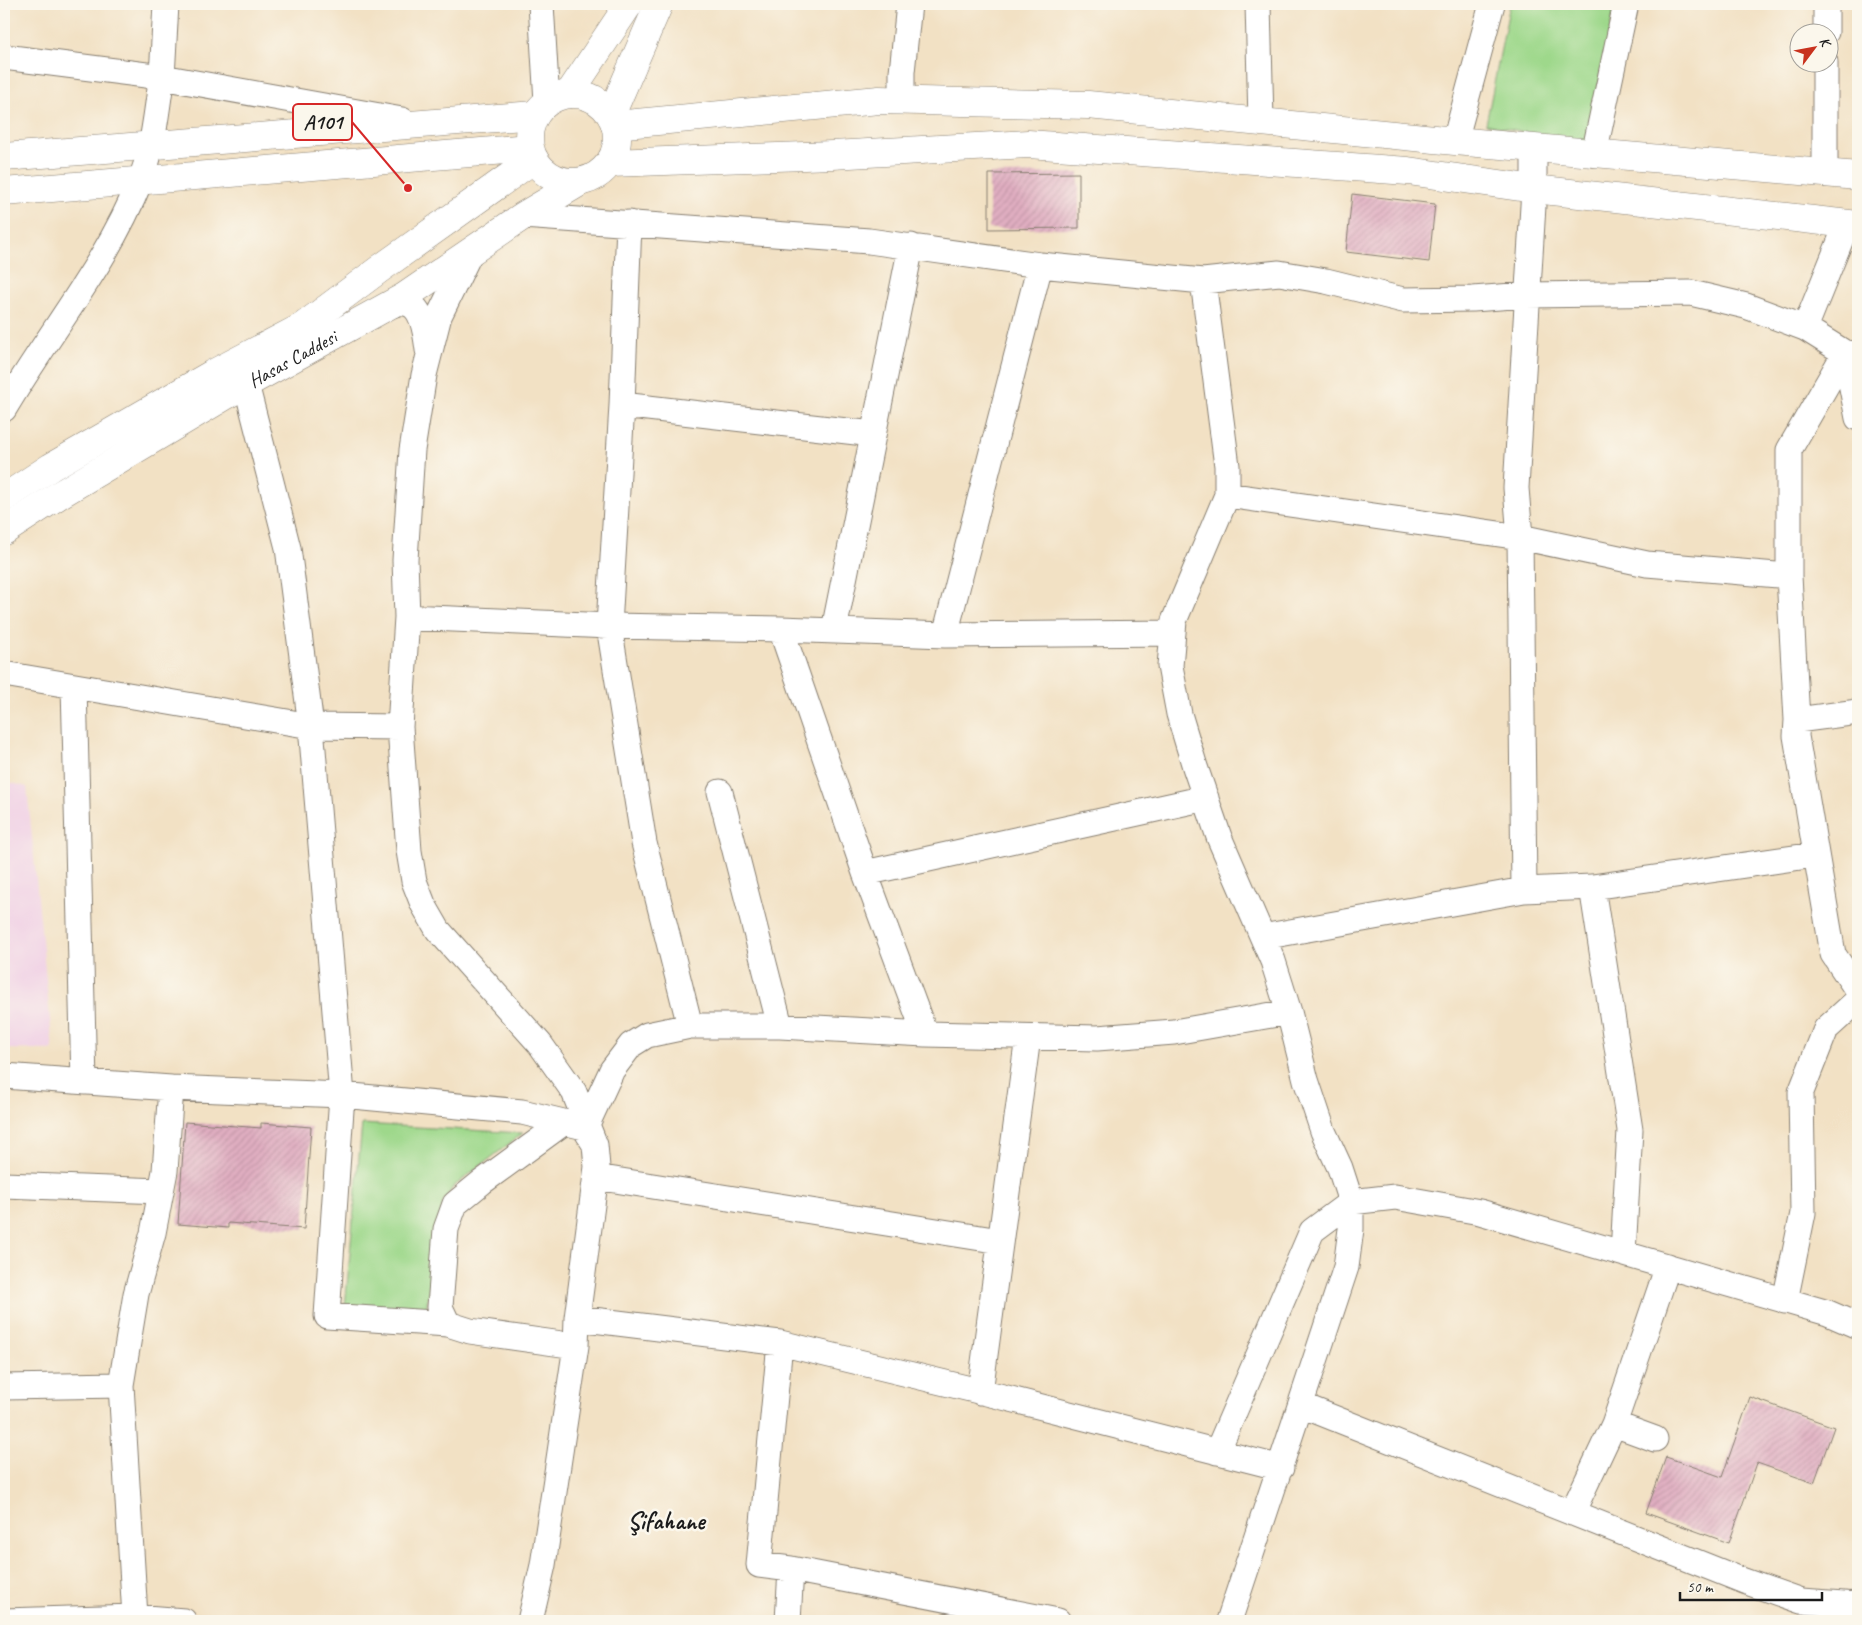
<svg xmlns="http://www.w3.org/2000/svg" width="1862" height="1625" font-family="Caveat,sans-serif">
<style>
.built{fill:#f0d0e5}
.park{fill:#9ed88b;stroke:#5d7a54}
.building{fill:url(#building-hatch)}
.lines{fill:none;stroke-linecap:round;stroke-linejoin:round}
.minor-casing{stroke:#877e70;stroke-width:27}
.major-casing{stroke:#877e70;stroke-width:29}
.minor{stroke:#fff;stroke-width:25}
.major{stroke:#fff;stroke-width:28}
.labels{text-anchor:middle;stroke-width:5;stroke-linejoin:round;paint-order:stroke}
.street-label{font-size:20px;fill:#1c1c1c;stroke:#fbf7ec}
.district-label{font-size:25px;font-weight:bold;fill:#1c1c1c;stroke:#fbf7ec}
.leader{fill:none;stroke:#d62828;stroke-width:2}
.callout-dot{fill:#d62828;stroke:#fbf7ec;stroke-width:2}
.callout{fill:#fbf7ec;stroke:#d62828;stroke-width:2}
.callout-label{font-size:21px;text-anchor:middle;font-weight:bold;fill:#1c1c1c}
</style>
<defs>
<pattern id="building-hatch" width="6" height="6" patternUnits="userSpaceOnUse" patternTransform="scale(1.25)"><rect width="6" height="6" fill="#e0aec1"/><path d="M-1 1l2-2M0 6l6-6M5 7l2-2" fill="none" stroke="#c095a5"/></pattern>
</defs>
<rect width="100%" height="100%" fill="#fbf7ec"/>
<filter id="ink" filterUnits="userSpaceOnUse"><feTurbulence type="fractalNoise" baseFrequency=".02" numOctaves="2"/><feDisplacementMap in="SourceGraphic" scale="10" xChannelSelector="R" yChannelSelector="G"/><feConvolveMatrix kernelMatrix="1 2 1 2 8 2 1 2 1" color-interpolation-filters="sRGB"/></filter>
<filter id="wash" filterUnits="userSpaceOnUse"><feTurbulence type="fractalNoise" baseFrequency=".0096" numOctaves="4" result="noise"/><feDisplacementMap in="SourceGraphic" scale="20" xChannelSelector="R" yChannelSelector="G"/><feGaussianBlur stdDeviation="1.12" result="paint"/><feColorMatrix in="noise" values="0 0 0 0 0 0 0 0 0 0 0 0 0 0 0 0 0 1.4 0 .05"/><feComposite in="paint" operator="in"/></filter>
<g filter="url(#wash)">
<rect width="100%" height="100%" fill="#f2e1c4"/>
<path class="built" d="M4,781L27,787L53,1050L4,1049Z"/>
<path class="park" d="M1510,4H1615L1587,145L1486,124Z
M362,1124L523,1133L453,1187L443,1202L426,1310L345,1307Z"/>
<g id="blocks">
<path class="building" d="M1079,173V228L989,229V174Z
M1352,194L1435,204L1429,262L1346,252Z
M185,1122L261,1128V1123L311,1127L304,1229L228,1223V1228L178,1224Z
M1750,1397L1834,1427L1814,1483L1757,1463L1729,1543L1646,1513L1666,1457L1722,1477Z"/>
</g>
</g>
<g filter="url(#ink)">
<use href="#blocks" fill-opacity="0" stroke="#877e70" stroke-width="1"/>
<g class="lines">
<g class="minor-casing">
<path id="minor" d="M166,4L162,77L402,120
M541,4L547,102
M1258,4L1261,121
M1826,32V4
M4,57L162,77C156,111 154,149 140,181C108,262 48,334 4,409
M902,101V72L909,4
M1455,141L1492,4
M1594,154L1626,4
M1825,174V62
M523,216L869,241L1040,265L1203,281L1279,273L1326,281L1403,300L1473,299L1526,295L1691,293L1746,306L1805,328L1845,353L1858,354
M629,223L622,405L609,626L644,843L690,1026
M471,251L439,316L424,375L412,450L405,560L407,617L400,727L409,851L414,881L423,904L438,930L540,1044L574,1092L595,1145L597,1167L577,1318L576,1346L543,1565L530,1621
M1203,281L1227,466V495L1174,621L1170,666L1179,714L1195,767L1219,837L1273,961L1289,1012L1306,1080L1323,1131L1340,1168L1351,1202V1229L1346,1267L1229,1621
M388,306C392,305 399,302 404,303C423,304 426,335 428,350
M1805,328L1847,224
M1845,353L1789,450V576L1797,720L1796,736L1833,954L1858,991
M1845,353L1858,418
M246,384L288,548L311,726L342,1095L327,1316L448,1324
M622,405L873,434
M1227,495L1520,537L1647,564L1789,576
M407,617L609,626L781,629L945,635L1173,633
M781,629L865,873L925,1034
M834,630L911,246
M945,635L1040,265
M4,674L311,726L400,727
M74,686L84,1082
M1797,720L1858,712
M720,792L780,1026
M865,873L1206,798
M1592,887L1630,1130L1623,1253
M1524,890L1520,537L1516,488L1534,189V148
M1263,937L1524,890L1592,887L1815,855
M4,1076L171,1088L342,1095L522,1112L584,1127L594,1143
M563,1123L482,1182L455,1204L446,1229L440,1307L448,1324L470,1331L576,1346
M587,1124L612,1070L631,1045L647,1035L690,1026H780L925,1034L1097,1038L1174,1032L1289,1012
M596,1177L1000,1241
M4,1185L161,1191
M1785,1301L1803,1213L1801,1092L1826,1029L1858,1000
M577,1318L780,1343L999,1396L1281,1468
M780,1343L759,1565L791,1569L1058,1621
M4,1387L121,1385
M980,1392L1028,1037
M1301,1405L1744,1581L1801,1601L1858,1605
M1614,1424L1655,1439
M1217,1452L1312,1231L1351,1202L1395,1197L1480,1212L1828,1313L1858,1326
M1572,1513L1614,1424L1668,1266
M135,1617L121,1385L136,1294L153,1233L165,1171L171,1088
M4,1621L135,1617L184,1621
M788,1621L791,1569"/>
</g>
<g class="major-casing">
<g id="major">
<circle cx="573" cy="138" r="44"/>
<path d="M569,94L629,4"/>
<path d="M611,115L659,4"/>
<path d="M615,125L879,100L1088,105L1455,141L1858,176"/>
<path d="M4,157L535,115"/>
<path d="M610,163L832,155L1028,144L1408,171L1534,189L1858,225"/>
<path d="M4,192L529,148"/>
<path d="M4,498L51,467L212,374L302,327L381,268L534,159"/>
<path id="s1" d="M4,531L59,495L235,390L404,297L523,216L580,182"/>
</g>
</g>
<use href="#minor" class="minor"/>
<use href="#major" class="major"/>
</g>
</g>
<g class="labels">
<g class="street-label">
<text dy="7" stroke="none"><textPath href="#s1" startOffset="336">Hasas Caddesi</textPath></text>
</g>
<g class="district-label">
<text x="666" y="1529">Şifahane</text>
</g>
</g>
<path class="leader" d="M408 188L352 122"/>
<circle class="callout-dot" cx="408" cy="188" r="5"/>
<rect class="callout" x="293" y="104" width="59" height="36" rx="5"/>
<g class="callout-label">
<text x="323" y="129">A101</text>
</g>
<rect width="1862" height="1625" fill="none" stroke="#fbf7ec" stroke-width="20"/>
<g transform="translate(1814 48) rotate(58)"><circle r="24" fill="#fbf7ec" stroke="#a29f99"/>
<path d="M0-4L9 19L0 12L-9 19Z" fill="#c8321e"/>
<text y="-8" font-size="14" font-weight="bold" text-anchor="middle" fill="#1c1c1c">K</text>
</g>
<path d="M1680 1592v8h142v-8" fill="none" stroke="#1c1c1c" stroke-width="2.5"/>
<text x="1687" y="1592" font-size="15" fill="#1c1c1c" stroke="#fbf7ec" stroke-width="4" paint-order="stroke">50 m</text>
</svg>
